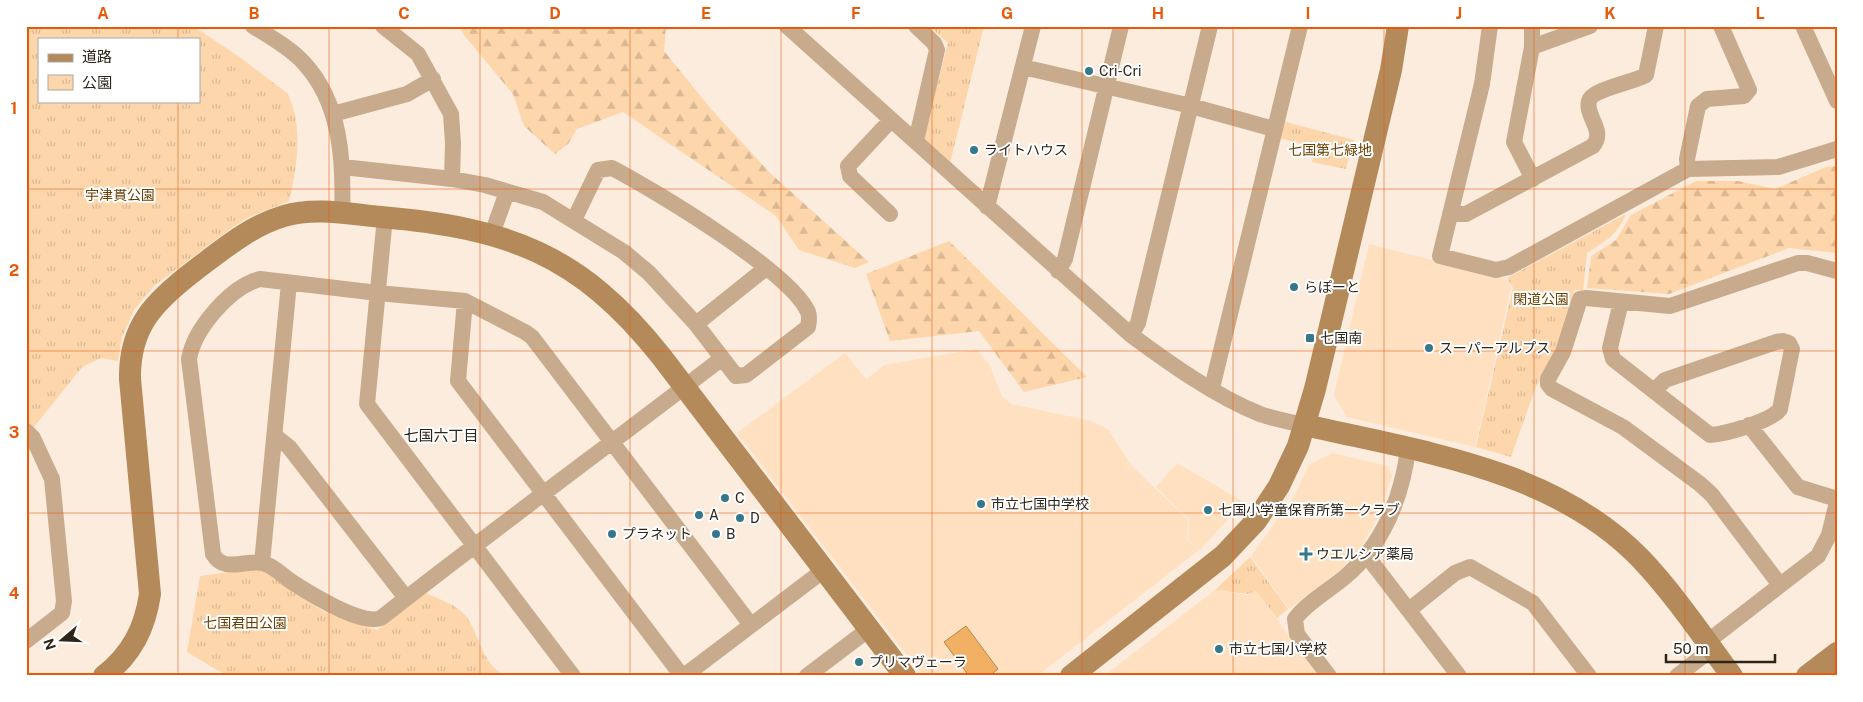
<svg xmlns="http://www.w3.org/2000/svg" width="1863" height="702" font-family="'Public Sans','Noto Sans JP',sans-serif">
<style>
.built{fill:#ffe0c0}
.forest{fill:url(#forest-firs)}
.park{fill:url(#park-tufts);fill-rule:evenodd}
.water{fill:#f2b065;stroke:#b7864e}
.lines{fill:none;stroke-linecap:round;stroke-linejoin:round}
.street{stroke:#c8ab8d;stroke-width:16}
.secondary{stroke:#b48a5b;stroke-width:22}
.grid{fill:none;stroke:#e8590c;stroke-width:1;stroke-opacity:0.55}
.poi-dot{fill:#36788a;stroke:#fff;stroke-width:2}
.labels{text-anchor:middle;stroke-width:4;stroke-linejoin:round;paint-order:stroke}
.poi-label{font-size:14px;fill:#2d241a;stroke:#fff;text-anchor:start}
.park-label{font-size:14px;fill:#6b4103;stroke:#fff}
.neighbourhood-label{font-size:15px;fill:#2d241a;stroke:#fff}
.neatline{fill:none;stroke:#e8590c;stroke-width:2}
.grid-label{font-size:16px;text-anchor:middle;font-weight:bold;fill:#e8590c}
</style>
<defs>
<pattern id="forest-firs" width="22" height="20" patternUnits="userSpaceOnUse" patternTransform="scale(1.25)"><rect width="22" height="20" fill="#fdd6ac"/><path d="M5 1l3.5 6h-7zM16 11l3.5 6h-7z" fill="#d9b893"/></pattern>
<pattern id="park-tufts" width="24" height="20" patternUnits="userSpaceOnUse" patternTransform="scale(1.25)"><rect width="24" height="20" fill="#fdd6ac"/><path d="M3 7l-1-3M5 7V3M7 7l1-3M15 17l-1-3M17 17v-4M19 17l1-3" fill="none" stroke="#d9b893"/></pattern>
</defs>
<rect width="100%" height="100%" fill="#fbecdd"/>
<path class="built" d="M1369,244L1506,279L1511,288L1475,447L1347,417L1334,395Z
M976,349L989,364L1002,396L1011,404L1091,421L1108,429L1131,465L1188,520L1187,540L1199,550L1037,676H923L737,433L845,353L866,379L885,365Z
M1332,453L1388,466L1392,475L1379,515L1360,549L1340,570L1289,609L1251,556L1294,496L1309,465Z
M1177,463L1244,502L1200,550L1188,540L1189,519L1156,487Z
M1215,590L1248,595L1256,591L1319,676H1104Z"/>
<path class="forest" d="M459,26H666L664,51L711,109L770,173L869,262L855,268L799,250L776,216L623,112L577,129L568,144L555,154L524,126L513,94L464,35Z
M1837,166V253L1789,248L1669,294L1587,288L1591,256L1616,240L1631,215L1696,181H1738L1775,189L1826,167Z
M949,241L1087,377L1024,392L979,331L890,341L866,274Z"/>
<path class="park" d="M26,26H193L241,58L287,93C304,123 297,169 289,201L249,217L233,227L155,285L134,310L122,337L118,361L101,358L82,367L34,427L26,423ZM39,39H199V101H39Z
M929,26H984L950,163L927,143L924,135L948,43Z
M1282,121L1354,140L1346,169L1312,162L1315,147L1279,138Z
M1626,214C1618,234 1605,242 1587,253L1583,290H1574L1560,341L1535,389L1511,457L1476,447L1513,288L1507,278Z
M1250,557L1288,609L1277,618L1256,591L1248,594L1215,590Z
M259,568L323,611L377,630L426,593C439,599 454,604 464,614C481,634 479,661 505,676H231L217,670L187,652L200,576Z"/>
<path class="water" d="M966,626L998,669L989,676H969L944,642Z"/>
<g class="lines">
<path class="street" d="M253,26C270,37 289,47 303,62C341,102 344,161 342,213
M383,26L418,54L451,114L453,143L452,179
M787,26L1131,335C1169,363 1215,396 1260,414C1274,419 1290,422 1305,425
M916,26L934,43L937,50L916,141
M1490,26L1482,84L1440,256L1496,270L1509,267L1688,169L1778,167L1837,149
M1532,26V47L1514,142L1533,179
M1803,26L1837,101
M1532,47L1590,26
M1023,67L1191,106L1274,129
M333,114L407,94L433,79
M343,167L452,179L485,185L543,202L624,252L649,273L696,324L736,376L746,375L808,327C809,322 810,317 808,312C791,272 654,190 612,168L598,170L574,220
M1688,169L1687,159L1698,106L1707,99L1744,96L1749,90L1721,26
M987,207L1033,26
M890,214L850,176L848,166L891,120
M1450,214H1466L1593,146C1606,130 1585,117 1589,101C1592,89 1635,82 1646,75L1656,26
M385,217L367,404L573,676
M492,234L507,192
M1058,271L1065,259L1121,26
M465,301L458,381L682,676
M1621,302L1610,348L1613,359L1710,435C1726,434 1772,421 1780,409L1792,349L1789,343L1783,341L1776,342L1665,380L1654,391
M696,324L766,268
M1131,335L1138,323L1210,26
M721,359C608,446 493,530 381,618C362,626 309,593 292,582C283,576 274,566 263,563C246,559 224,574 213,554L189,359C194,329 230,287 260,279L378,293L465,301L525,332L532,337L751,625
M1212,388L1300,26
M1749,425L1798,487L1837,499
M26,431L33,438L52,479L64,601L62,613L26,641
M275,436L289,447L406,598
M1367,556L1459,676
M262,563L289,283
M1780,585L1712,495L1700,484L1623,427L1552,389L1548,384V379L1563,352L1580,299L1586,298L1670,306L1798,263H1807L1837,271
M1409,610L1455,573L1470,567L1533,603L1589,676
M1707,642L1818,556L1829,535L1837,502
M684,676L824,570
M807,676L869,629
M1329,676L1297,634L1295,619C1305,604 1331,589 1345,577C1383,545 1402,497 1408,449
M1677,676L1712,649"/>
<path class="secondary" d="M1305,425C1422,452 1554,469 1641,559C1675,595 1703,637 1732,676
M104,676C132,654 145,628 150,594L130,379C129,326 155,301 194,271C222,250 250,226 284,216C315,207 349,214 381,217C508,228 580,254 661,356L905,676
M1071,676L1223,556L1256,521L1279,486L1298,446L1315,389L1391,70L1398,26
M1807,676L1837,653
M1834,676L1837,674"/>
</g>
<path class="grid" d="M178,26V39M329,26V676M480,26V676M630,26V676M781,26V676M932,26V676M1082,26V676M1233,26V676M1384,26V676M1534,26V676M1685,26V676M178,101V676M26,189H1837M26,351H1837M26,513H1837"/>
<g class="poi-dot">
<circle cx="1089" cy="71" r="5"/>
<circle cx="974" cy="150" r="5"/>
<circle cx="1294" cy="287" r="5"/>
<rect x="1305" y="333" width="10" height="10" rx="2.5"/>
<circle cx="1429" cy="348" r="5"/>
<circle cx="725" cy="498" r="5"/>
<circle cx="981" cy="504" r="5"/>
<circle cx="1208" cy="510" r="5"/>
<circle cx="699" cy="515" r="5"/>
<circle cx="740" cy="518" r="5"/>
<circle cx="612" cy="534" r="5"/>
<circle cx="716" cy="534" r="5"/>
<path d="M1303.5 546.5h5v5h5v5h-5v5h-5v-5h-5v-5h5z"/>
<circle cx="1219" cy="649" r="5"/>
<circle cx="859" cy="662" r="5"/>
</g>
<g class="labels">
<g class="poi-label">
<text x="1099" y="76">Cri-Cri</text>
<text x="984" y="155">ライトハウス</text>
<text x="1304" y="292">らぽーと</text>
<text x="1320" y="343">七国南</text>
<text x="1439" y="353">スーパーアルプス</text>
<text x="735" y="503">C</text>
<text x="991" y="509">市立七国中学校</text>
<text x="1218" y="515">七国小学童保育所第一クラブ</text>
<text x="709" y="520">A</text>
<text x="750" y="523">D</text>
<text x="622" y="539">プラネット</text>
<text x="726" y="539">B</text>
<text x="1316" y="559">ウエルシア薬局</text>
<text x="1229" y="654">市立七国小学校</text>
<text x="869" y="667">プリマヴェーラ</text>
</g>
<g class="park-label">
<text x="1330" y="155">七国第七緑地</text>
<text x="120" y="200">宇津貫公園</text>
<text x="1541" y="304">閑道公園</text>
<text x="245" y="628">七国君田公園</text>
</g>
<g class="neighbourhood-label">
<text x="441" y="441">七国六丁目</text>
</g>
</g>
<rect width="1863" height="702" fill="none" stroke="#ffffff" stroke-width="55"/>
<rect x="38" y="38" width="162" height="65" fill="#ffffff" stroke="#aba7a3"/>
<rect x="48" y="54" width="25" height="8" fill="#b48a5b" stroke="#aba7a3"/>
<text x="82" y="62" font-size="15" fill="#2d241a">道路</text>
<rect x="48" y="75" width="25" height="15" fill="url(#park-tufts)" stroke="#aba7a3"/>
<text x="82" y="88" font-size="15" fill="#2d241a">公園</text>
<g transform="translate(62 640) rotate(251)" stroke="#ffffff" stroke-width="4" paint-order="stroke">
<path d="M0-4L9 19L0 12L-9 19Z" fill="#2d241a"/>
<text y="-8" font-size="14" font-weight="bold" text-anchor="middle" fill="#2d241a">N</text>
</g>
<path d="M1666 654v8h109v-8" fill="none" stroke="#2d241a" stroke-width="2.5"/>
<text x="1673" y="654" font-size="15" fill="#2d241a" stroke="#ffffff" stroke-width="4" paint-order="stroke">50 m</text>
<rect x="28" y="28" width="1808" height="646" class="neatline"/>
<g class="grid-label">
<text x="103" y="19">A</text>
<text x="254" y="19">B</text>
<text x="404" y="19">C</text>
<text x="555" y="19">D</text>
<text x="706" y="19">E</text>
<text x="856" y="19">F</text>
<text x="1007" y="19">G</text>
<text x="1158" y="19">H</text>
<text x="1308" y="19">I</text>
<text x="1459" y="19">J</text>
<text x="1610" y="19">K</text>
<text x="1760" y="19">L</text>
<text x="14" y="114">1</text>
<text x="14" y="276">2</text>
<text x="14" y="438">3</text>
<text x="14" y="599">4</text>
</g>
</svg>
